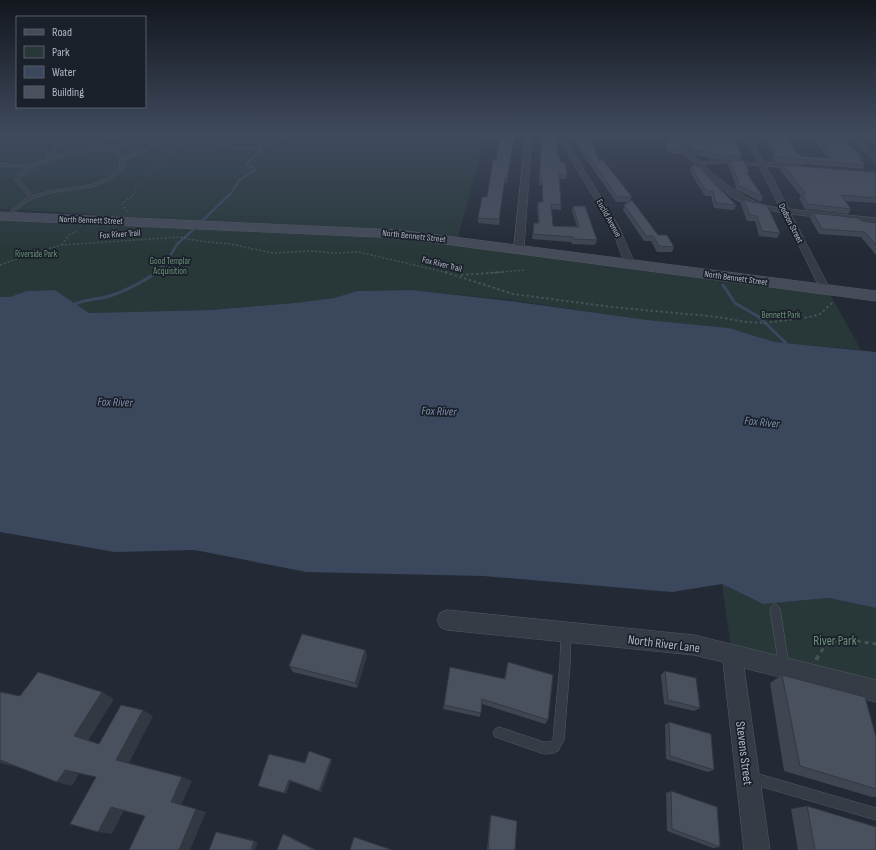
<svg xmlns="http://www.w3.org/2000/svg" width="876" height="850" font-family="'Sofia Sans Condensed',sans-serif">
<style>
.green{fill:#283839}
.water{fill:#3a475d}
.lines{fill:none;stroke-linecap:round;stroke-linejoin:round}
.stream-far2{stroke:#3a475d;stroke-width:2}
.stream-far1{stroke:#3a475d;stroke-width:2.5}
.stream{stroke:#3a475d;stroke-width:3}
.lane-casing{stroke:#545a64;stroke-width:1}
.street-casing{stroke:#545a64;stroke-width:1}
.secondary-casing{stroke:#545a64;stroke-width:1}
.path-far4{stroke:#445356;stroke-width:1;stroke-dasharray:1.5 1.5;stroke-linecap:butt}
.path-far3{stroke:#445356;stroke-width:1.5;stroke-dasharray:2 2;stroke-linecap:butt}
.path-far2{stroke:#445356;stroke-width:2;stroke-dasharray:2.5 2.5;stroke-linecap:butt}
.path-far1{stroke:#445356;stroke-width:3;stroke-dasharray:4 4;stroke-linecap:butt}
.path{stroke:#445356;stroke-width:4;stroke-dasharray:5 5;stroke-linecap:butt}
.lane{fill:#363c46;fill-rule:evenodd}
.street{fill:#363c46;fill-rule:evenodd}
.secondary{fill:#454b59;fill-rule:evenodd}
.wall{fill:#3f4652}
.shaded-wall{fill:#333942}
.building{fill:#49515f;stroke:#333942}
.labels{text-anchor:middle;stroke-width:3.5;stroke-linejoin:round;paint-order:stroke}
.far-street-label{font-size:9px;fill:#b1b7c3;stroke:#1b212b}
.far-park-label{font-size:9px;fill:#6b9175;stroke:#1b212b}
.water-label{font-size:12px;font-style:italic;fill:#7c8da8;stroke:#1b212b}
.near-park-label{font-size:13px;fill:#6b9175;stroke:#1b212b}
.near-street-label{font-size:13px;fill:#b1b7c3;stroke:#1b212b}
</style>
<rect width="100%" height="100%" fill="#232a36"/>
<path class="green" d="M0,133H486L458,238L830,294L861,350L775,342L729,328L648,320L510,300L412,290L357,291L334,298L295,303L209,310L89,313L55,290L26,291L10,297H0V217H90L94,214L0,209Z
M722,584L763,604L829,598L876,608V691L732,655Z"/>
<path class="water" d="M55,290L89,313L209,310L295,303L334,298L357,291L412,290L518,302L648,320L729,328L775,342L876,352V608L829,598L763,604L722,584L672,592L483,576L306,572L195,550L115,552L0,532V297H10L26,291Z"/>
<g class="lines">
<path class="stream-far2" d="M210,133L207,137L209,142L234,148L253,149L279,140L285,133
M230,195L239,180L255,170L253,167L247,165V163L260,151L261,149L259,148"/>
<path class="stream-far1" d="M202,221L230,194
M156,273L166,263L177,244L193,230"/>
<path class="stream" d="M723,285L735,303L759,317L786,343
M72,306C78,300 101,299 110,296C128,290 143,282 157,272"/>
<g class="lane-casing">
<path id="lane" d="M0,133H2L0,135Z
M74,133H78L54,151L51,156V158L76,151L93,149L91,147C100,137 118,132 129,141L122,147L114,148L123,158L156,143L168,133H171L158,145L124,160L123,169C117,174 111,180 103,183C79,193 50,188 28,201C21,205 15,212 8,217H6V215L29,196L15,180L21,172L29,167L0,166V164L32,165L48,159L47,156L52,149ZM109,139H119L125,141C118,147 103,150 95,147L101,142ZM103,150H112L120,159V168C117,170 114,174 111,176C88,191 58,186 33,196L19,180C35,159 78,152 103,150Z
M728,161L762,164L764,165L762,166L728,163L698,164L696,163L698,162Z
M775,604L778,606L780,609L789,666L788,670L784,671L780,670L779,666L770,609L772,606Z
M566,629L569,631L571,634L570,664L564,740L558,751L554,753L544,754L495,737L493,733L495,729L499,727L544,742H551L553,739L560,664L561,634L563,631Z
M752,772L876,808V820L752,784L748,782L746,778L748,774Z"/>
</g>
<g class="street-casing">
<path id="street" d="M526,133H532L524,248L519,251L514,248Z
M556,133H562L619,227L635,264L633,266L630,267L625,264L611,227Z
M662,133H669C701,161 736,204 780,208L743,133H749L764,162L800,165L804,167L800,169L766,166L789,209L876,218V224L791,214L831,291L826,294L822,293L783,213L746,205L730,196Z
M799,133L848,135L852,133L855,135L876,137V141L859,140L876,156V162L874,161L851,139Z
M447,610L694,635L876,680V702L744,668L770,850H744L723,662L694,655L447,630L440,627L437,620L440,613Z"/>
</g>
<g class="secondary-casing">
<path id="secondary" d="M0,212L399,230L876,291V301L399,238L0,220Z"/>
</g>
<path class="path-far4" d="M133,195L136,186L166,155L175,150L180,141L188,133"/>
<path class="path-far3" d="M127,212L122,204L134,194
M62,245L69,235L77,231
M0,265L30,254L62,245L179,237L199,241L230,244L273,253L311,251L334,253L359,252L448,273
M490,273L526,270"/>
<path class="path-far2" d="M445,272L513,294L612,307L718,317L745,322L765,323L810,317L820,314L833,302
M461,275L503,272"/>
<path class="path-far1" d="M821,652C833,632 857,642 876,644"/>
<path class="path" d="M816,660L821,651"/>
<use href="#lane" class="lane"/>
<use href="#street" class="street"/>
<use href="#secondary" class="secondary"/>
</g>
<path class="wall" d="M492,133H515L507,183L504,182L499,225L478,223V218L487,197L496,160L500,141V139H492Z
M538,133H557L558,157L560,162L567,175L566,179H559L561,205V210L551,209L553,226L577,227L572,211L573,206L597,240L595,245L572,244L571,242L532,239L534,223H538L537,207L538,202H542V185H539L540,146V141H538L539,134H538Z
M572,133H589L598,160L632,197L630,201L658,235L674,247L672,252H657L651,241H644L623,210L624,205L629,202H616L579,149Z
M631,133H650L649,136H633Z
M676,133H731L742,156L740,161L711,159L710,157L695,155L677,139Z
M763,133H783L798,154L802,156L828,159L810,136L812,133H826L863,158L861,161L865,165L863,169L775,162L772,157L773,154L767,144L769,140Z
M865,133H876V136L866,135Z
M667,138L684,150L683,154L667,153L666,143Z
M876,138V145L873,142Z
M730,160L749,172L748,174L763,197L761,202L735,189L736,186L728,165Z
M783,165L876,175V203L845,201L851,209L848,214L805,209L799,198L801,196L780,170Z
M691,167L736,205L734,210L714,208L711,196H705L690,172Z
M743,199L780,233L777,238L759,236L755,221H747L741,204Z
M813,213L861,221L876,223V255L861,237L819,234L810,218Z
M365,650L367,656L357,688L293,672L289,666Z
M508,662L548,720L545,724L482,704L480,717L443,709L444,705L504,679Z
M665,671L700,708L694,711L664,704L661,675Z
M782,675L876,737V797H872L784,771L770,683Z
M669,722L714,770L708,772L666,759L665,725Z
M331,759L332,760L321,792L290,781L286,794L258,786L305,763Z
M671,791L720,847L713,848L667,831L666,793Z
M807,806L876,850H798L791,809Z
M491,815L515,850H487L490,817Z"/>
<path class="shaded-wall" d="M365,650L367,656L357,688L355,683Z
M102,692L114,699L88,741L74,736Z
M143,710L153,716L128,765L116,760Z
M331,759L332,760L321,792L319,791Z
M0,760L14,764L12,766L0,763Z
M65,770L79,774L72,786L57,782Z
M182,777L192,781L181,805L171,802Z
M289,780L290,781L286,794L284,793Z
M111,807L124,810L112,834L98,832Z
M196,809L206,812L190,850H179Z
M283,834L287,835L317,850H314Z
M254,841L258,842L255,850H251Z"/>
<path class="building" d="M492,133H515L507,178H505L499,219L478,218L482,197H487L493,160H496L500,138V135L492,134Z
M539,133H557L558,157H560V162L565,163L567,175L559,174L561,205L551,204L553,226L579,227L573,206H585L597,240L573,239V237L533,234L534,223H539L538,202H543L542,180H540L541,141L540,137H539Z
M575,133H589L598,160H603L632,197H617L580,144Z
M678,133H731L742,156L712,155V152L697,151Z
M768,133H783L798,154L802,156L834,159L814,133H826L841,135L863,158L857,157L865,165L777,157L774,152L777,153L769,140H774Z
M667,138H672L684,150L668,148Z
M730,160L744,161L749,172H746L763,197L737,184L739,183Z
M695,164L736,205L716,203L713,191H706L691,167Z
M783,165L874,172L876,175V198L841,195L851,209L808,204L802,194H806Z
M743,199L748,201L767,205L780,233L762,231L757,216L750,215Z
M632,200L658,235H667L674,247L659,246L653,236H646L624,205Z
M813,213L858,218L861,221L876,223V245L865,232L822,229Z
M302,634L365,650L355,683L289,666Z
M508,662L553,675L548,720L482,699L481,713L444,705L450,667L505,679Z
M665,671L696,678L700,708L668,700Z
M38,672L102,692L74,736L99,744L121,705L143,710L116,760L182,777L171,802L196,809L179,850H129L145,816L111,807L98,832L70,824L96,777L65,770L57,782L0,760V692L20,696Z
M782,675L865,697L876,737V789L800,766Z
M669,722L711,734L714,770L670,756Z
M309,751L331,759L319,791L289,780L284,793L258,786L269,754L305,763Z
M671,791L717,807L720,847L672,829Z
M807,806L876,827V850H815Z
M491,815L517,821L515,850H488Z
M216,832L254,841L251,850H209Z
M283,834L315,850H277Z
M354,837L392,850H350Z"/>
<linearGradient id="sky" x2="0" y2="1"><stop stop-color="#13171e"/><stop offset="0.53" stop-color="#3f4a5d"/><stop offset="1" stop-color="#3f4a5d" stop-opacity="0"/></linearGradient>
<rect width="876" height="252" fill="url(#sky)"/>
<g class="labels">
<g class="far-street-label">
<text transform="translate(609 218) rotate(61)" y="3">Euclid Avenue</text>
<text transform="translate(91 220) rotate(2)" y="3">North Bennett Street</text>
<text transform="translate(791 223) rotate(63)" y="3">Dodson Street</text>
<text transform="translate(120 234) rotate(-4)" y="3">Fox River Trail</text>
<text transform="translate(414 236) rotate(6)" y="3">North Bennett Street</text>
<text transform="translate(442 264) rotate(14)" y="3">Fox River Trail</text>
<text transform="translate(736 278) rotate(8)" y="3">North Bennett Street</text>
</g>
<g class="far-park-label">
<text x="36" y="257">Riverside Park</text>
<text x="170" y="264">Good Templar<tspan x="170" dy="10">Acquisition</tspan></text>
<text x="781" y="318">Bennett Park</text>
</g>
<g class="water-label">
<text transform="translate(115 402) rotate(2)" y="4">Fox River</text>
<text transform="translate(439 411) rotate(2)" y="4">Fox River</text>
<text transform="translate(762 422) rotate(6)" y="4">Fox River</text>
</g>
<g class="near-park-label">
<text x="835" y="645">River Park</text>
</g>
<g class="near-street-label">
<text transform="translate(664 643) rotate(7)" y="5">North River Lane</text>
<text transform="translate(745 753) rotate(83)" y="5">Stevens Street</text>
</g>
</g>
<rect x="16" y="16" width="130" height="92" fill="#1b212b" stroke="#575d68"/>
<rect x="24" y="29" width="20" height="6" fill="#454b59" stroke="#575d68"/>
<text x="52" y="36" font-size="12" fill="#b1b7c3">Road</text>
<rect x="24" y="46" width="20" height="12" fill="#283839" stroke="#575d68"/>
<text x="52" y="56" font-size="12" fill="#b1b7c3">Park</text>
<rect x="24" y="66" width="20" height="12" fill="#3a475d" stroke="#575d68"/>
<text x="52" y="76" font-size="12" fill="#b1b7c3">Water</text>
<rect x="24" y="86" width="20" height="12" fill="#49515f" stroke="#575d68"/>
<text x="52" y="96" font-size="12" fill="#b1b7c3">Building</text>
</svg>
